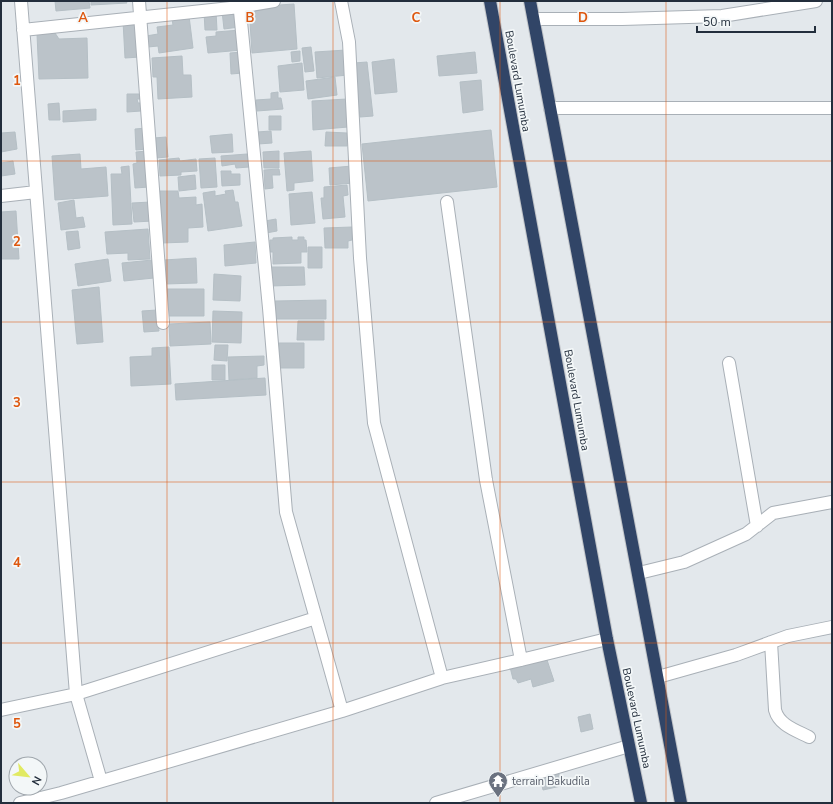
<svg xmlns="http://www.w3.org/2000/svg" width="833" height="804" font-family="'Nunito Sans',sans-serif">
<style>
.building{fill:#bbc3c9;stroke:#b5bfc5}
.lines{fill:none;stroke-linecap:round;stroke-linejoin:round}
.minor-casing{stroke:#a9b0b7;stroke-width:14}
.highway-casing{stroke:#c1c4c8;stroke-width:14}
.minor{stroke:#fff;stroke-width:12}
.highway{stroke:#314567;stroke-width:12}
.grid{fill:none;stroke:#de570e;stroke-width:1;stroke-opacity:0.55}
.labels{text-anchor:middle;stroke-width:3.5;stroke-linejoin:round;paint-order:stroke}
.street-label{font-size:11px;fill:#232e3c;stroke:#f3f7f8}
.worship-label{font-size:11px;fill:#5b616d;stroke:#f3f7f8;text-anchor:start}
.grid-label{font-size:13px;text-anchor:middle;font-weight:bold;fill:#de570e;stroke:#f3f7f8;stroke-width:3.5;stroke-linejoin:round;paint-order:stroke}
</style>
<rect width="100%" height="100%" fill="#e3e8ec"/>
<path class="building" d="M55,1H89L90,8L56,11Z
M91,1H126L127,3L91,5Z
M294,4L297,49L252,53L249,7Z
M237,9L239,27L224,29L222,11Z
M204,12H216L217,30H205Z
M189,16L193,48L159,53L158,46L148,47L146,36L158,34L157,27L173,25L172,19Z
M137,20L140,57L125,58L123,21Z
M240,30L242,50L208,53L206,37L216,36V32Z
M55,33L59,39L87,38L88,78L39,79L37,34Z
M311,47L314,71L305,72L302,48Z
M346,50L348,75L317,78L315,52Z
M300,51V61L292,62L291,52Z
M242,52L243,73L231,74L230,53Z
M475,52L477,73L439,76L437,56Z
M182,56L183,75H191L192,97L158,99L157,77H153L152,58Z
M394,59L397,92L375,94L372,62Z
M367,62L373,116L360,117L354,63Z
M302,63L304,90L280,92L278,66Z
M335,77L337,95L308,99L306,81Z
M481,80L483,110L463,113L460,82Z
M278,92V98H281L283,109L257,111L256,100L271,99V93Z
M127,94H141V99H137L138,103H140L141,111L127,112Z
M347,99L348,127L313,130L312,101Z
M59,103L60,120H49L48,104Z
M96,109V120L63,122V111Z
M269,116H281V130H269Z
M146,128L147,149L136,150L135,129Z
M491,130L497,187L368,201L362,144Z
M271,131L272,143L258,144L257,132Z
M15,132L17,149L1,152V133Z
M326,132L347,133V146H325Z
M232,134L233,152L212,153L210,136Z
M166,137L168,157L156,158L154,138Z
M147,151L149,187L135,188L133,164L137,163L136,152Z
M279,151V168H264L263,152Z
M311,151L313,181L294,183V190L287,191L284,153Z
M80,154L81,169L106,167L108,196L55,200L52,156Z
M247,154L249,167L236,168L235,164L222,166L221,156Z
M179,158L180,161L196,159L197,171L181,172V175L160,176L159,160Z
M215,158L217,187L201,188L199,159Z
M13,161L15,174L1,176V163Z
M129,166L132,224L113,225L111,174H122L121,167Z
M352,166L354,183L330,185L329,168Z
M279,169L280,175H272L273,188L265,189L264,170Z
M221,171H231V174H240V185L222,186Z
M195,175L196,189L179,191L178,177Z
M347,185L348,195L343,196L345,217L323,219L321,198H324V187Z
M233,190L235,202H238L242,226L208,231L203,193L215,191V196L226,194L225,191Z
M160,191H178L179,198L196,197V205L202,204L203,227L188,228V242L162,243Z
M312,192L315,223L291,225L289,194Z
M74,200L76,218L83,217L85,227L61,230L58,203Z
M151,202L153,221L134,222L132,203Z
M16,211L19,259H1V212Z
M276,219L277,231L266,233L265,221Z
M352,227V240L348,241V248H325L324,228Z
M148,229L150,259L128,260V253L107,254L105,232Z
M78,231L80,248L68,250L66,232Z
M292,237V240H298V237H304V240H306L307,252H301V263L273,264V252H270V240H273V238Z
M255,242L256,263L225,266L224,245Z
M308,247H322V268H308Z
M196,258L197,283L165,284L164,260Z
M108,259L111,281L78,286L75,264Z
M152,260L154,278L124,281L122,263Z
M270,267H304L305,285L270,286Z
M214,274L241,276L240,301L213,300Z
M99,287L103,342L77,344L72,290Z
M167,289H204V316H168Z
M326,300V319H275V301Z
M157,310L159,331L144,332L142,311Z
M213,311L242,312L241,343L212,342Z
M298,321H324V340H297Z
M210,322L211,344L170,346L169,324Z
M279,343H304V368H280Z
M215,345H228L227,361L214,360Z
M169,347L171,384L131,386L130,357L152,356V348Z
M264,356V365L257,366V378L229,380L228,357Z
M212,365H225V380H212Z
M265,378L266,395L176,400L175,384Z
M546,657L554,681L533,687L531,679L518,683L516,679H513L510,667Z
M590,714L593,729L581,732L578,717Z
M559,774L561,786L543,790L540,777Z"/>
<g class="lines">
<g class="minor-casing">
<path id="minor" d="M21,1L76,694L101,781
M139,1L163,323
M239,1L269,308L286,512L342,711
M341,1L349,42L360,258L374,423L442,678
M534,19H622L722,16L816,1
M23,30L240,7L274,1
M550,108H832
M1,196L36,192
M447,202L486,480L521,660
M729,363L757,526
M639,573L684,562L746,534L773,513L832,502
M771,642L775,710C779,725 795,730 809,737
M658,677L736,655L788,636L832,627
M1,710L76,694L316,618
M20,803L61,793L342,711L442,678L521,660L607,639
M436,803L629,746"/>
</g>
<g class="highway-casing">
<path id="highway" d="M490,1L607,639L641,803
M530,1L681,803"/>
</g>
<use href="#minor" class="minor"/>
<use href="#highway" class="highway"/>
</g>
<path class="grid" d="M167,1V803M333,1V803M500,1V803M666,1V803M1,161H832M1,322H832M1,482H832M1,643H832"/>
<defs>
<g id="temple-pin" transform="scale(1)"><path d="M0 17L-7.5 6A9.5 9.5 0 1 1 7.5 6Z" fill="#6b7280" stroke="#f3f7f8"/><path d="M0-6L5-2H3V0L6.5 2.5H4V6H1.5V3h-3V6H-4V2.5H-6.5L-3 0V-2H-5Z" fill="#fff"/></g>
</defs>
<g fill-rule="evenodd">
<use href="#temple-pin" x="498" y="781"/>
</g>
<g class="labels">
<g class="street-label">
<text transform="translate(518 81) rotate(80)" y="4">Boulevard Lumumba</text>
<text transform="translate(577 400) rotate(80)" y="4">Boulevard Lumumba</text>
<text transform="translate(637 718) rotate(78)" y="4">Boulevard Lumumba</text>
</g>
<g class="worship-label">
<text x="512" y="785">terrain Bakudila</text>
</g>
</g>
<g class="grid-label">
<text x="83" y="22">A</text>
<text x="250" y="22">B</text>
<text x="416" y="22">C</text>
<text x="583" y="22">D</text>
<text x="17" y="85">1</text>
<text x="17" y="246">2</text>
<text x="17" y="407">3</text>
<text x="17" y="567">4</text>
<text x="17" y="728">5</text>
</g>
<rect width="833" height="804" fill="none" stroke="#232e3c" stroke-width="4"/>
<g transform="translate(28 776) rotate(118)"><circle r="19" fill="#f3f7f8" stroke="#a0a7ad"/>
<path d="M0-3L7 15L0 10L-7 15Z" fill="#e1ea62"/>
<text y="-6" font-size="11" font-weight="bold" text-anchor="middle" fill="#232e3c">N</text>
</g>
<path d="M697 26v6h118v-6" fill="none" stroke="#232e3c" stroke-width="2"/>
<text x="703" y="26" font-size="12" fill="#232e3c" stroke="#f3f7f8" stroke-width="3" paint-order="stroke">50 m</text>
</svg>
